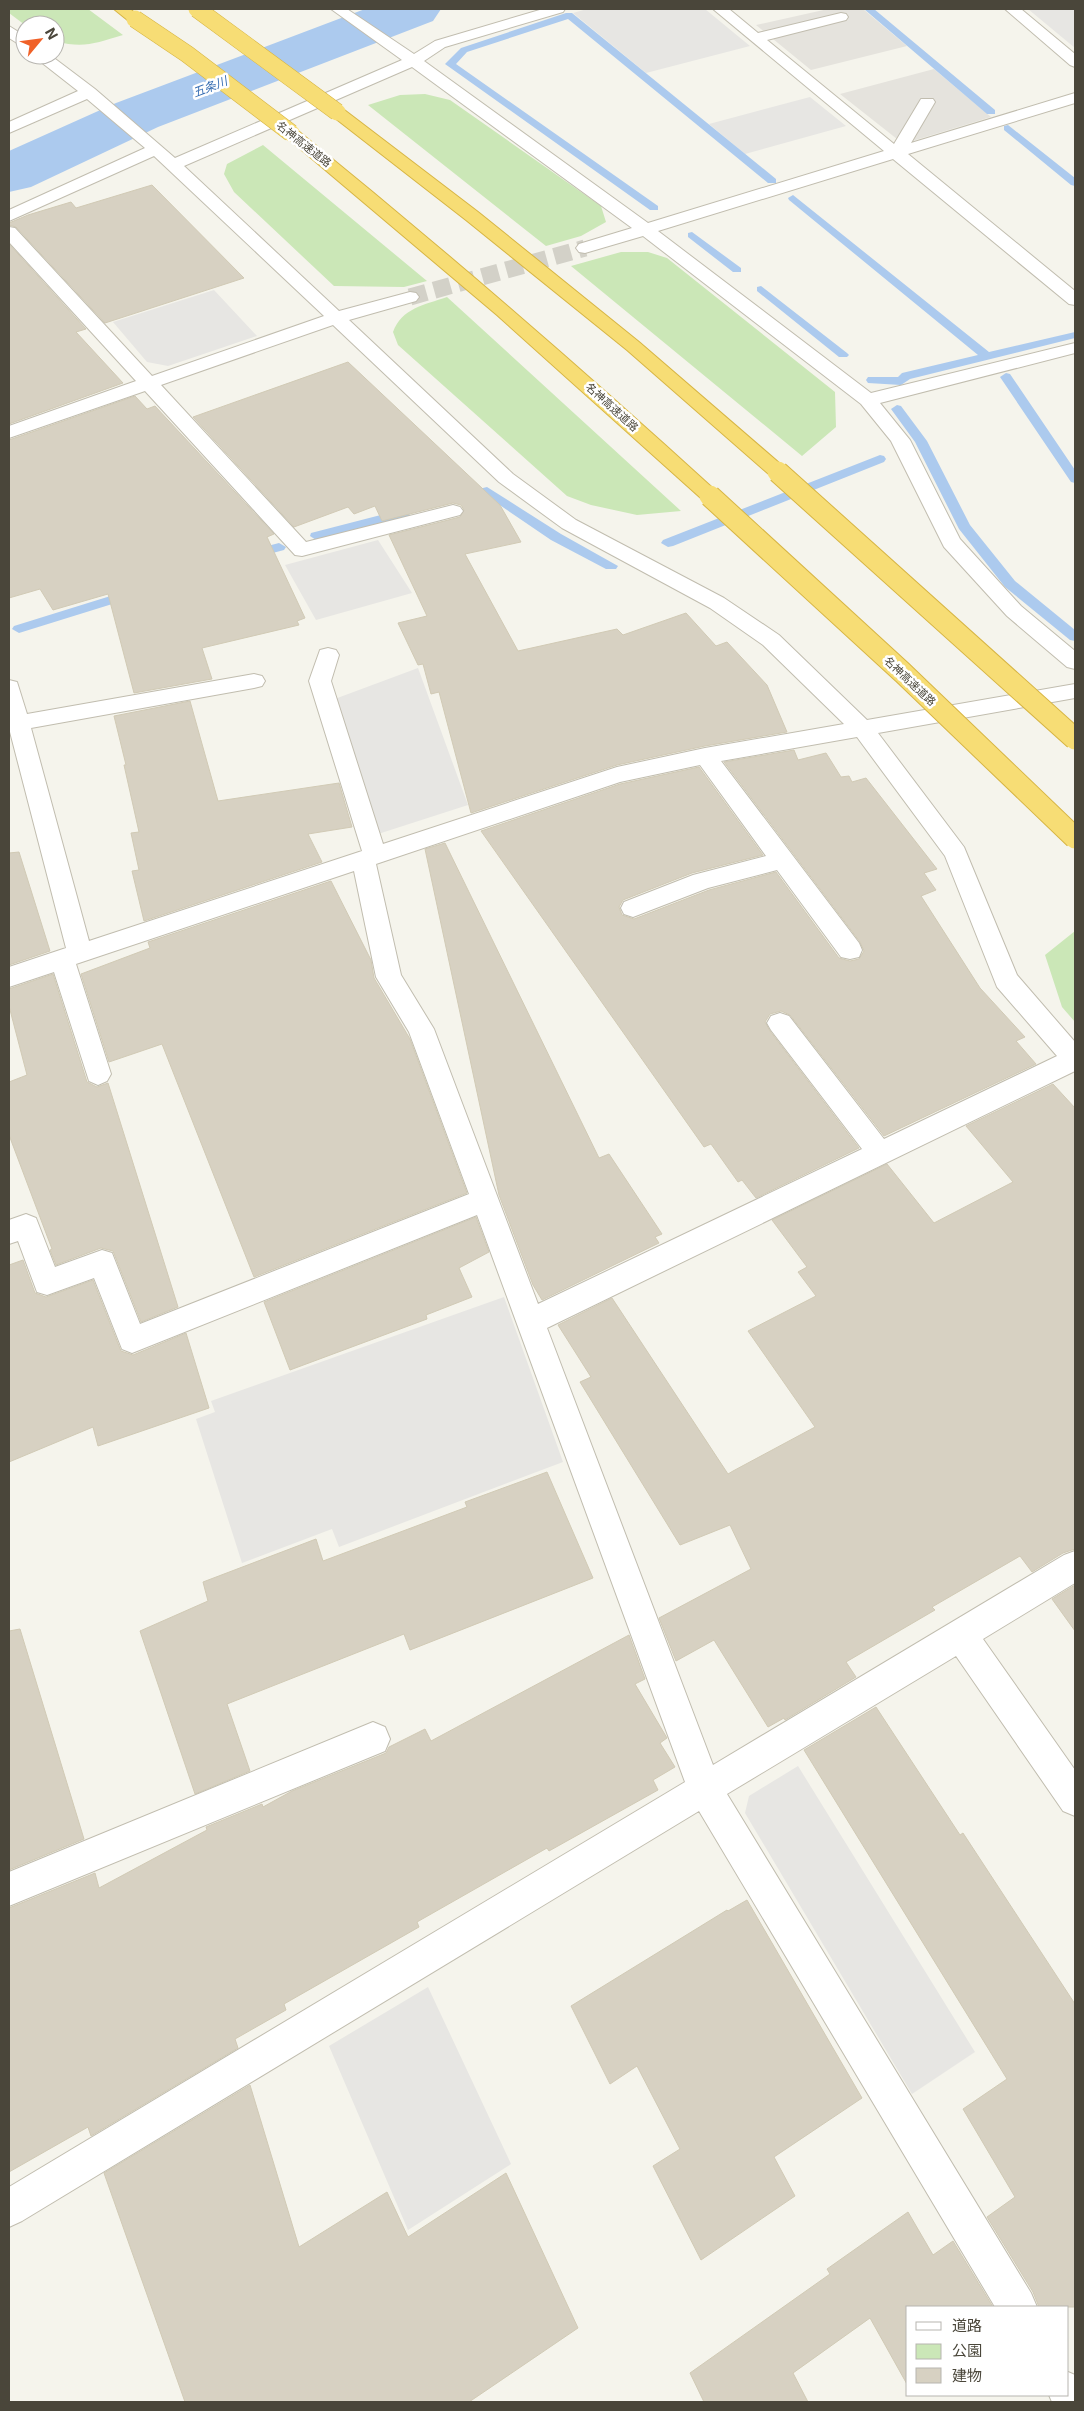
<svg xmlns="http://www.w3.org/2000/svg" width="1084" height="2411" font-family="Inter,'Noto Sans JP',sans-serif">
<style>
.industrial{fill:#e5e3dd}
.green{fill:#cbe7b7}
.parking{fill:#e7e6e3}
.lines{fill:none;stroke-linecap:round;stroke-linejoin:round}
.stream{fill:#accaee;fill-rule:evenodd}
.river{fill:#accaee;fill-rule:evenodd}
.building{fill:#d7d1c2;stroke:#d1cab5}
.minor-tunnel{stroke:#d3d1c8;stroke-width:17;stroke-dasharray:17 8;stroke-linecap:butt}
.minor-casing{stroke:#c1bdaf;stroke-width:2}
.highway-casing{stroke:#d7b544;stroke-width:2}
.minor{fill:#fff;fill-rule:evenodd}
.highway{fill:#f7dd75;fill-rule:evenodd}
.highway-bridge-far1-casing{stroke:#d7b544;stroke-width:18;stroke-linecap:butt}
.highway-bridge-casing{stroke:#d7b544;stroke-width:23;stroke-linecap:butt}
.highway-bridge-far1{stroke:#f7dd75;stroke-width:17}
.highway-bridge{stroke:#f7dd75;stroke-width:21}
.labels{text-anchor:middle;stroke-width:5;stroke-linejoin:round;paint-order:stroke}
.far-street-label{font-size:11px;fill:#4a463a;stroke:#fff}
.far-water-label{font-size:12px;font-style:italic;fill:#366db2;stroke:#fff}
</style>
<rect width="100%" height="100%" fill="#f5f4ec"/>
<path class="industrial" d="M828,9H863L907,46L811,70L756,25Z
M934,69L991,117L909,142L897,139L840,94Z"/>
<path class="green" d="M9,9H88L123,35C95,43 84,49 55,41V25H25L9,13Z
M425,94L450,100L601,206L606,222L581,236L546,246L368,105L400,95Z
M263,145L427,281L404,287L334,286L234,192L224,174L227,164Z
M621,252H648L667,258L835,392L836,427L802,456L571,266Z
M447,297L681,511L637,515L591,505L567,496L398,345L393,332C402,308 424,305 447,297Z
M1075,931V1022L1062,1007L1045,955Z"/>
<path class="parking" d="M587,9H705L750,46L646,73L573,13Z
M1028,9H1075V48Z
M810,97L846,126L745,154L709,124Z
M214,290L257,336L168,366L147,362L113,322Z
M378,540L412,593L316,620L285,565Z
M418,668L468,805L375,835L332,700Z
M504,1297L563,1462L339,1547L332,1529L242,1563L196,1419L215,1412L211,1401Z
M798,1766L975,2052L912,2094L745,1813L749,1796Z
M428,1987L511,2164L408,2230L329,2046Z"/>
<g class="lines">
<path class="stream" d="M864,9H874L995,110V114H987Z
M566,13H572L776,179V183H768L568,19L467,52L456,64L658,206V210H650L445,64L461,48Z
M1008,125L1075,178V186L1071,185L1004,130V126Z
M793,195L989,352L1075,332V338L910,379L901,385L868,383L866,380L868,377H898L902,373L978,355L789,200L788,198Z
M692,232L741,268V272H733L688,237V233Z
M761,286L847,353L849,355L847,357H839L757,291V287Z
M1006,373L1010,374L1075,470V483L1071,482L1000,377Z
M897,405L901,406L927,441L970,525L1015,581L1075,630V641L1070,640L1005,587L959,529L915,442L891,409Z
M880,455L884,456L886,459L884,462L673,546L668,547L661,543L663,540Z
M487,487L561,534L618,566L616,569H606L551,540L485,495L463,501L457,497L459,494Z
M404,509L410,513L409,516L316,540L310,536L311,533Z
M279,543L286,547L284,550L250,559L243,555L245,552Z
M133,589L140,593L138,596L19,633L12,629L14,626Z"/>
<path class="river" d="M365,9H441L433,21L158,127L31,187L9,192V151L116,103Z"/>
</g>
<path class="building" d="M152,185L244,278L105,323L16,227L9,225V223L28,215L71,202L76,208Z
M9,244L86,329L76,332L123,383L9,424Z
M348,362L500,505L521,542L465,554L518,651L617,629L623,635L686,613L716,646L727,642L767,685L787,732L705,746L617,765L471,813L439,692L431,694L423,664L418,665L398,623L427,616L389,535L460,517L464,510L461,505L453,503L382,521L375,506L354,514L348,507L294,527L193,417Z
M135,396L147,409L155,406L274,534L267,537L305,618L297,621L299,625L202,648L212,679L134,693L108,594L53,610L40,589L9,598V440Z
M190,701L218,801L339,783L352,827L308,834L322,862L144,921L132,871L139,870L131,833L139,832L124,765H126L114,716Z
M794,750L798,760L826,753L841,777L849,776L852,782L866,778L937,869L924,873L936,890L921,896L980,988L1025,1037L1016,1041L1036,1064L884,1136L790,1015L781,1011L770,1014L765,1022L770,1031L859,1148L756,1198L742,1180L738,1182L711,1144L704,1147L481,831L620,784L699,767L763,855L692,873L623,900L619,907L622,915L634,919L709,890L776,872L839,958L850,961L859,959L864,951L860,942L724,762Z
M445,843L599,1158L609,1154L662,1234L655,1237L659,1243L542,1300L533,1285L499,1195L425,849Z
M19,852L50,951L9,965V853Z
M331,881L371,960L374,978L410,1039L467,1193L254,1277L162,1044L109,1062L81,974L150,948L148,942Z
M53,974L87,1082L97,1087L108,1083L178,1307L141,1322L113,1251L101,1248L56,1265L50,1250L52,1249L9,1135V1082L27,1075L9,1006V989Z
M1053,1084L1075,1108V1549L1063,1553L1032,1572L1020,1556L932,1607L935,1610L846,1662L856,1677L785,1720L784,1718L768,1727L714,1640L676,1661L659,1618L751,1569L730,1525L680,1545L580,1382L591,1377L558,1325L612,1298L728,1474L733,1471L815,1427L748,1331L816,1296L798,1272L807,1267L772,1220L887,1164L934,1223L1013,1182L966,1126Z
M476,1217L489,1252L459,1268L472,1297L426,1315L427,1319L290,1370L264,1302Z
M23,1260L35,1293L46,1297L93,1280L121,1351L133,1355L186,1333L209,1408L98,1446L93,1427L9,1462V1265Z
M547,1472L593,1578L410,1650L404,1634L227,1704L250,1771L195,1794L140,1631L208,1601L203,1582L316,1539L323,1561L467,1507L465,1502Z
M1075,1585V1631L1052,1599Z
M20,1629L84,1839L9,1870V1631Z
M629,1635L645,1679L635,1684L667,1738L660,1743L675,1767L653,1780L658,1790L549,1851L547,1848L417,1922L419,1927L284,2004L286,2010L235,2039L238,2048L91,2136L88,2127L9,2172V1908L95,1873L99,1888L207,1830L206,1827L262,1804L263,1807L292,1791L386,1753L389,1747L425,1729L431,1741Z
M876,1707L960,1835L963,1833L1075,2004V2307H1039L1033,2292L987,2217L1015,2197L963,2109L1007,2079L804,1750Z
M747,1900L862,2098L774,2157L795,2196L701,2260L653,2166L680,2149L637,2066L610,2084L571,2006L727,1910L728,1911Z
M250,2085L299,2247L387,2192L408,2237L506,2173L578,2328L469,2402H185L104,2173Z
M908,2212L933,2255L953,2241L993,2307H908V2386L870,2318L793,2373L808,2402H704L690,2373L830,2274L827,2269Z"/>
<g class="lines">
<path class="minor-tunnel" d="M410,297L585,248"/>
<g class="minor-casing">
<path id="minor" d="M331,9H347L414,54L435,41L543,9H565L563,12L445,47L424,61L648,223L884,151L713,9H729L758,33L841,13L846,14L848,17L846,20L767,40L894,144L921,99H933L935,102L911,143L1075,93V103L908,154L1075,291V305L1069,304L893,159L658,231L871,393L1075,343V353L880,403L910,440L960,539L1021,606L1075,651V669L1067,667L1007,616L944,547L891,441L861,404L643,236L585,253L579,252L576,248L579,244L632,228L412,67L184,166L339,311L410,292L416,293L419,297L416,301L349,320L513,474L576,520L724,598L779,635L867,720L1075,684V698L878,733L964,847L1017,975L1075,1042V1071L547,1328L713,1765L1064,1555L1075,1551V1583L983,1639L1075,1770V1816L1063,1811L956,1656L727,1794L1031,2293L1037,2307H995L699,1811L22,2221L9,2227V2187L685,1782L477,1215L132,1353L122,1349L94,1278L47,1295L37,1292L18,1241L9,1244V1220L26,1214L36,1218L55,1267L102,1250L112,1253L140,1324L469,1194L409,1032L376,977L354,871L76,964L111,1074L107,1081L98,1085L89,1081L54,972L9,987V967L66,948L9,728V680L17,682L27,714L254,674L262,676L265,681L262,686L254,688L31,728L89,941L362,851L309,681L320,650L328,648L336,650L339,655L331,681L383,844L617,767L705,748L844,724L763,645L710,608L562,528L499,482L333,325L161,385L306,542L453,505L460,507L463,511L460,515L302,556L295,555L145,391L9,438V426L136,381L9,242V227L15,228L152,376L324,316L154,156L9,221V210L145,148L87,99L9,133V122L78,91L32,55H50L95,89L175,158L402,60ZM857,737L945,856L997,987L1057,1056L884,1139L789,1016L780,1013L771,1016L767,1023L771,1030L862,1149L538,1304L434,1029L401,975L376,864L620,782L700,765L766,856L693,875L624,902L621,908L624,914L633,917L708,888L777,870L841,957L850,959L859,957L862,950L859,943L721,761Z
M1005,9H1021L1075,54V67L1070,65Z
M9,26L25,36V48L9,38Z
M373,1722L385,1727L390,1739L385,1751L9,1906V1872Z
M1068,2372L1075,2375V2402H1052L1049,2395H1068Z"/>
</g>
<g class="highway-casing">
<path id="highway" d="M114,9H130L142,19L140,22H130Z
M337,107L343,109L478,212L639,342L785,468L788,472L785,476L778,478L771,476L627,350L466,220L331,115L329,112L331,109Z
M291,128L297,130C440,246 580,367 717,492L720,496L717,500L710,502L703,500L497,315L285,136L283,133L285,130Z"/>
</g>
<use href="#minor" class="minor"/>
<use href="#highway" class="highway"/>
<g class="highway-bridge-far1-casing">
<path id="highway-bridge-far1" d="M197,9L337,112
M135,19L187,54L291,133"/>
</g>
<g class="highway-bridge-casing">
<path id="highway-bridge" d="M778,472L1075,739
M710,496L903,673L1075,838"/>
</g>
<use href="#highway-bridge-far1" class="highway-bridge-far1"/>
<use href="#highway-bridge" class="highway-bridge"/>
</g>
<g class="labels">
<g class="far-street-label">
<text transform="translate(304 144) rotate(38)" y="4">名神高速道路</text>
<text transform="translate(612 407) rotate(42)" y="4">名神高速道路</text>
<text transform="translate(910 681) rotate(43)" y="4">名神高速道路</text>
</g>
<g class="far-water-label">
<text transform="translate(210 87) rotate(-21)" y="4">五条川</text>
</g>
</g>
<rect width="1084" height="2411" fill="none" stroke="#4a463a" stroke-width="20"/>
<rect x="906" y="2306" width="162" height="90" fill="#ffffff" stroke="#b7b5b0"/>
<rect x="916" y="2322" width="25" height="8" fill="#ffffff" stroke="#b7b5b0"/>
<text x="952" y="2331" font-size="15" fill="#4a463a">道路</text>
<rect x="916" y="2344" width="25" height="15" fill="#cbe7b7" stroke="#b7b5b0"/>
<text x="952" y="2356" font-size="15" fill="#4a463a">公園</text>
<rect x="916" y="2368" width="25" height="15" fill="#d7d1c2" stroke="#b7b5b0"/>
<text x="952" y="2381" font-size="15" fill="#4a463a">建物</text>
<g transform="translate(40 40) rotate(61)"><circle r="24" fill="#ffffff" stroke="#b7b5b0"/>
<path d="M0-4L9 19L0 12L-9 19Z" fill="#f06128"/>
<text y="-8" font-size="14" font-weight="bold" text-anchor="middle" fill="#4a463a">N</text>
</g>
</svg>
